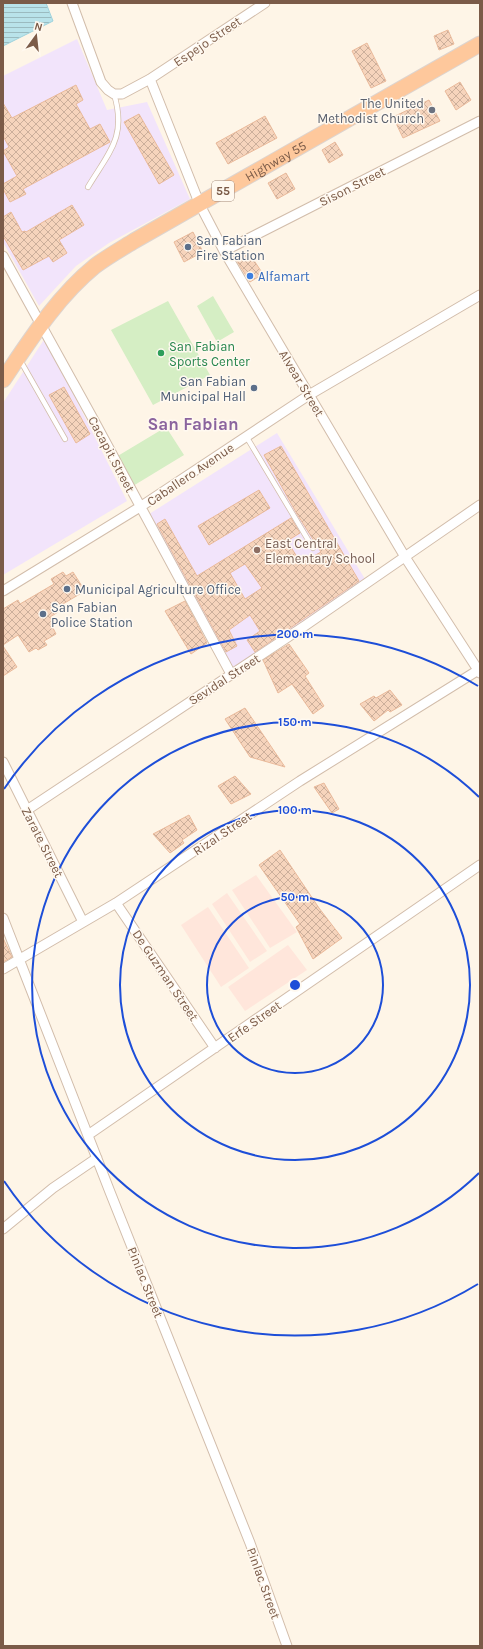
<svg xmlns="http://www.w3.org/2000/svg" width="483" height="1649" font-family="Karla,sans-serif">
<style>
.commercial{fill:#ffe6db}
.education{fill:#f2e4fb}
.pitch{fill:#d5eec4}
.water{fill:url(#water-rules);stroke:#9fd3dd}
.building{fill:url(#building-cross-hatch);stroke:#eaba9b;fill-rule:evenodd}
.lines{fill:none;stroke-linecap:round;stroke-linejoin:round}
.service-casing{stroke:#d2bdab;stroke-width:6}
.minor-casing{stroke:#d2bdab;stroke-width:11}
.trunk-casing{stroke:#ddd4cf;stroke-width:17}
.service{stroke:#fff;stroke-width:4.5}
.minor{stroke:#fff;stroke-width:9}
.trunk{stroke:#fec89c;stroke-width:15}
.ring{fill:none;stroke:#1d4ed8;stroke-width:2}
.worship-dot{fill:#6b7280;stroke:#fff9f0;stroke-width:1.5}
.service-dot{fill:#5c6f8a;stroke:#fff9f0;stroke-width:1.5}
.shop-dot{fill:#3f7fe0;stroke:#fff9f0;stroke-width:1.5}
.leisure-dot{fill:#2e9e5b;stroke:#fff9f0;stroke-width:1.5}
.education-dot{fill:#8d6e63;stroke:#fff9f0;stroke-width:1.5}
.labels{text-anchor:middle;stroke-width:3;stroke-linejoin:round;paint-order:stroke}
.shield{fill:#fff9f0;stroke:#a38a7a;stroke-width:1}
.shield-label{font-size:12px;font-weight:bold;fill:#7b5b48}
.street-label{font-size:13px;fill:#7b5b48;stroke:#fff9f0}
.worship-label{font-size:13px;fill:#5b616d;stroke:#fff9f0;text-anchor:end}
.service-label{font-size:13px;fill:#4e5e75;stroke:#fff9f0;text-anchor:start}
.shop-label{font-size:13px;fill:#366cbe;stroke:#fff9f0;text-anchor:start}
.leisure-label{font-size:13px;fill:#27864d;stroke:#fff9f0;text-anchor:start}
.education-label{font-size:13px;fill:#785e54;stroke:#fff9f0;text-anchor:start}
.district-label{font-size:17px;font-weight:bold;fill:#8b649e;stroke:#fff9f0}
.centre{fill:#1d4ed8;stroke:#fff9f0;stroke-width:2}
.ring-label{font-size:12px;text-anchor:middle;font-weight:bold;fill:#1d4ed8;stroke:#fff9f0;stroke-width:3;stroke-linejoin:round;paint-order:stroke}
</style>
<defs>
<pattern id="water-rules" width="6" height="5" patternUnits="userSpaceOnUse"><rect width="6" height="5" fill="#b9e3ea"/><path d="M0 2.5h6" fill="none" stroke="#9bbbc0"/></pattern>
<pattern id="building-cross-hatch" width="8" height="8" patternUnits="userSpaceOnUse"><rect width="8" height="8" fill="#f6d4bc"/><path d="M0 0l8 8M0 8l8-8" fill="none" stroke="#ccaf9b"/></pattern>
</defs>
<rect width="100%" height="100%" fill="#fef5e7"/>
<path class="commercial" d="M256,875L297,932L270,948L232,890Z
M227,893L267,951L250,962L212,904Z
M208,907L249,968L221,987L181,925Z
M288,945L307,970L245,1011L228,987Z"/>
<path class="education" d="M77,39L107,110L147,102L190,199L109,243L76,266L39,306L3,242V76Z
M45,338L127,501L3,575V403Z
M277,433L368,584L235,675L146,516Z"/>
<path class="pitch" d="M213,296L234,332L217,342L197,306Z
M168,301L210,375L153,405L111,330Z
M166,427L184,455L133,486L116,457Z"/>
<path class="water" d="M3,3H46L53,21L3,46Z"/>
<path class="building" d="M448,30L454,44L439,50L434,36Z
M367,43L386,81L371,88L352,51Z
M460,82L471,100L456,110L445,91Z
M76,85L83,100L76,104L90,129L100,124L110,142L23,189L26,194L10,202L3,189V184L17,176L3,151L9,147L3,136V103L12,118Z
M429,100L440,121L403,138L393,117Z
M139,114L174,175L159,184L124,122Z
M265,116L277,138L228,164L216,143Z
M335,142L343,155L329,163L322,150Z
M286,173L295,189L277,199L268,183Z
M72,205L84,225L59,240L67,253L53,262L49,256L23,270L3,236V217L11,212L22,232L25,231L26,232Z
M193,232L203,252L184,262L174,242Z
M249,253L263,274L250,282L237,261Z
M64,387L90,434L76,443L49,395Z
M281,446L359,581L255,652L247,640L260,631L250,615L229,630L237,646L226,652L157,524L165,519L197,576L291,518L300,533L287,541L301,563L321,552L297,514L264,455ZM245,564L262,588L245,599L230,573Z
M259,490L270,508L209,545L198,526Z
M63,572L66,576L73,572L85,591L56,608L58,612L50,617L54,623L51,624L56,634L44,641L47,645L38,650L36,648L29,652L18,635L3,645V609L18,600L20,604L54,584L51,579Z
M185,601L207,643L191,654L165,611Z
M289,644L309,673L305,676L324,706L313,714L292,684L278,693L263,660Z
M3,646L17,667L3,676Z
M390,690L402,705L390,712L388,710L374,721L360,704L374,696L376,698Z
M245,708L285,767L250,757L225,719Z
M235,776L251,794L231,804L218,786Z
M324,783L339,809L332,813L314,787Z
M189,815L197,830L182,840L184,843L170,853L153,834Z
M280,850L319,908L342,938L313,959L296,927L300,924L259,865Z
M3,938L12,957L3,962Z"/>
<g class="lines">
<g class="service-casing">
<path id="service" d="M88,187C109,152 127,137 114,94
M20,360L65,439
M246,436L313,548"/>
</g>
<g class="minor-casing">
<path id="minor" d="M72,3L101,82L108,90L114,94H122L150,79L265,3
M150,79L200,205L224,251L405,557L480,673
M224,251L480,121
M3,256L92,417L231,674
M3,591L140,507L309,395L480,295
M3,762L83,922
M27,810L306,625L480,505
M116,903L215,1048
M3,918L110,1192L250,1543L287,1646
M3,969L116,903L300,781L480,669
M88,1135L480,865
M3,1229L53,1188L97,1158"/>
</g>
<g class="trunk-casing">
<g id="trunk">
<path id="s1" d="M3,380C30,340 57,297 95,266C107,257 121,249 134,241L480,44"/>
</g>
</g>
<use href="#service" class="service"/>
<use href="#minor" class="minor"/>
<use href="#trunk" class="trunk"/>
</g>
<g class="ring">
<circle cx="295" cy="985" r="88"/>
<circle cx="295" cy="985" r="175"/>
<path d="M479 1173A263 263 0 1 1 479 797"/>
<path d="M478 1284A351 351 0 0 1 4 1181M4 789A351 351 0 0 1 478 686"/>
</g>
<circle class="worship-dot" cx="432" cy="110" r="4"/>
<g class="service-dot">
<circle cx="188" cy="247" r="4"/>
<circle cx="254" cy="388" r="4"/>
<circle cx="67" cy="589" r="4"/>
<circle cx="43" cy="614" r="4"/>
</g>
<circle class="shop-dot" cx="250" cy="276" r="4"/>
<circle class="leisure-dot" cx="161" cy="353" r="4"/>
<circle class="education-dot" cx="257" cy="550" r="4"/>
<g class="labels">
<rect class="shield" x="212" y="181" width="22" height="20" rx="3"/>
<g class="shield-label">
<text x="223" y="195">55</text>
</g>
<g class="street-label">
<text transform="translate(207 41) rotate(-34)" y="5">Espejo Street</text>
<text dy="5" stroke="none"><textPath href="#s1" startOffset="356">Highway 55</textPath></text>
<text transform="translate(352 186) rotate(-27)" y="5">Sison Street</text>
<text transform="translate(302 383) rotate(59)" y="5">Alvear Street</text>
<text transform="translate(112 454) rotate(62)" y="5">Cacapit Street</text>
<text transform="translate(190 474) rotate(-34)" y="5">Caballero Avenue</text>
<text transform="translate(224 679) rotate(-33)" y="5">Sevidal Street</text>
<text transform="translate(222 833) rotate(-34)" y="5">Rizal Street</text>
<text transform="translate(43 842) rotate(63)" y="5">Zarate Street</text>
<text transform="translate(166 975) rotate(56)" y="5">De Guzman Street</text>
<text transform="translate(254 1021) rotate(-35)" y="5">Erfe Street</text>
<text transform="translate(146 1282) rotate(68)" y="5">Pinlac Street</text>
<text transform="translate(264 1583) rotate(70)" y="5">Pinlac Street</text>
</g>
<g class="worship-label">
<text x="424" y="108">The United<tspan x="424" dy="15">Methodist Church</tspan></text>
</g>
<g class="service-label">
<text x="196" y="245">San Fabian<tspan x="196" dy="15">Fire Station</tspan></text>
<text x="246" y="386" text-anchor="end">San Fabian<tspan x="246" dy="15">Municipal Hall</tspan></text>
<text x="75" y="594">Municipal Agriculture Office</text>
<text x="51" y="612">San Fabian<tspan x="51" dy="15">Police Station</tspan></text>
</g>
<g class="shop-label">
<text x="258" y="281">Alfamart</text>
</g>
<g class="leisure-label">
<text x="169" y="351">San Fabian<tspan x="169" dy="15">Sports Center</tspan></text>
</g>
<g class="education-label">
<text x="265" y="548">East Central<tspan x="265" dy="15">Elementary School</tspan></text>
</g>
<g class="district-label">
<text x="193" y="430">San Fabian</text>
</g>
</g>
<circle cx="295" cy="985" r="6" class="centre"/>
<g class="ring-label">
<text x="295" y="638">200 m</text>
<text x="295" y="726">150 m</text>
<text x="295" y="814">100 m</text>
<text x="295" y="901">50 m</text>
</g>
<rect width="483" height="1649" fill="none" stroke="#7b5b48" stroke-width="8"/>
<g transform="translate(36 36) rotate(15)" stroke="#fff9f0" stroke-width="3" paint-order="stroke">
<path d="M0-3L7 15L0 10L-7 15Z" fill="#7b5b48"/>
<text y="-6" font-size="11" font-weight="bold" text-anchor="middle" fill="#7b5b48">N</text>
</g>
</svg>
